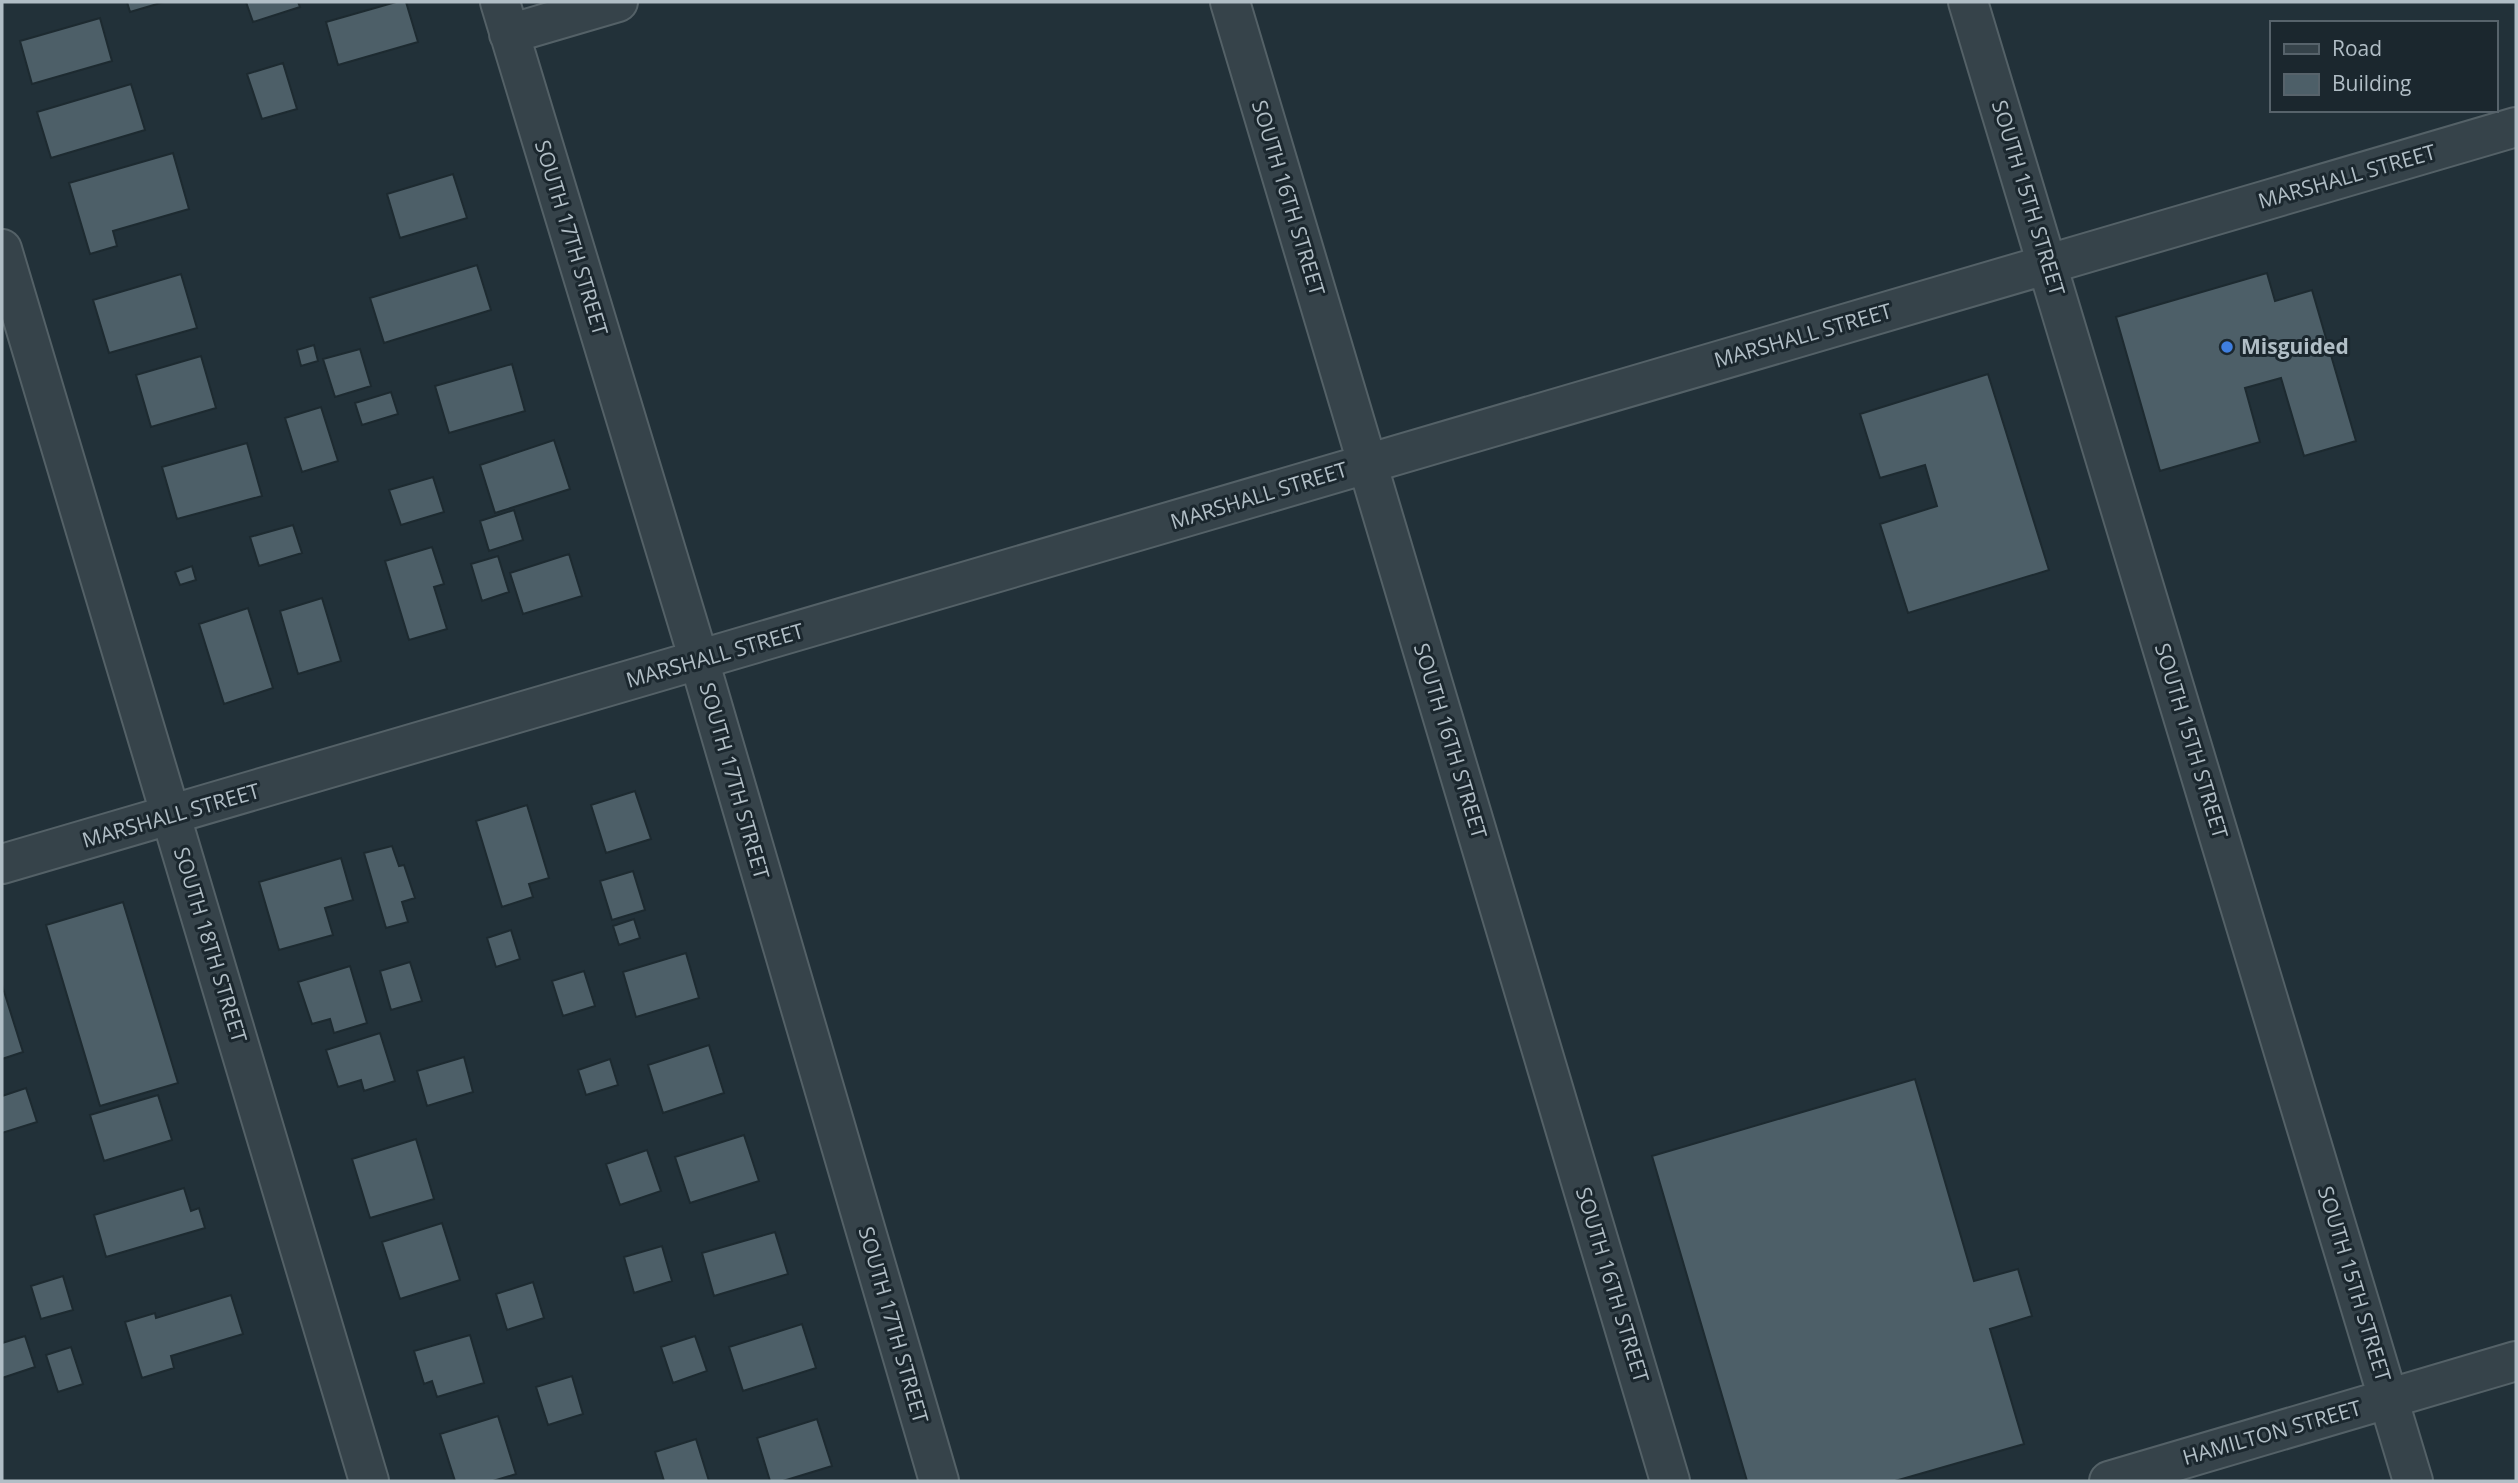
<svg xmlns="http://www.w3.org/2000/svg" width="2518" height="1483" font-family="'Open Sans',sans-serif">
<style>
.building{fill:#4d5f68;stroke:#1d2a30;stroke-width:2}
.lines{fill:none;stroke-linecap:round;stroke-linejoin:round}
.minor-casing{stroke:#546167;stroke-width:42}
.minor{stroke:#36434a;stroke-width:38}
.shop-dot{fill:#3f7fe0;stroke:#1b272e;stroke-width:2.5}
.labels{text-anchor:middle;stroke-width:6;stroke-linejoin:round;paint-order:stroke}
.street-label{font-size:21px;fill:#b1bec6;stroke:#1b272e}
.poi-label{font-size:21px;font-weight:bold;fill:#b1bec6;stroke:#1b272e;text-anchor:start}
</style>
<rect width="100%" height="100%" fill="#223139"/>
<path class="building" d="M127,2H164L130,12Z
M246,2H298L300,7L253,22Z
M396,2H406L418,42L338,65L326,22Z
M100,18L112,61L32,84L20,41Z
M283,63L297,109L262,119L247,74Z
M131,84L145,130L51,158L37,112Z
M173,153L189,209L113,231L117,246L90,254L69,183Z
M453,174L467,218L400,238L387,194Z
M477,265L491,310L384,343L370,298Z
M2267,273L2275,301L2312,290L2356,441L2304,456L2281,378L2245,388L2260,442L2160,471L2116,317Z
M181,274L197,328L109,353L93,300Z
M314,345L318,361L301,366L297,350Z
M360,349L371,386L335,397L323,359Z
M201,356L216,408L151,427L136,375Z
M512,364L525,411L449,433L435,386Z
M1988,374L2049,570L1908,613L1880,524L1937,506L1925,465L1880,478L1860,414Z
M391,392L398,414L362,425L355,403Z
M321,407L338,461L302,472L285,418Z
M554,440L570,489L495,513L480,465Z
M247,443L262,496L177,519L162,467Z
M433,477L444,512L401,525L389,490Z
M514,510L523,540L489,551L480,521Z
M293,525L302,553L259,566L250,537Z
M432,547L444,584L434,587L447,629L409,640L385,561Z
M569,554L582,596L523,614L510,573Z
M498,556L509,592L482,601L471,564Z
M192,566L196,580L180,585L175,572Z
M322,598L341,661L298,674L280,611Z
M248,608L273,688L224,704L199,624Z
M635,791L651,839L606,853L591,805Z
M527,805L549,878L529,884L533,897L502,907L476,821Z
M392,846L399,866L404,865L415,898L402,902L408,922L386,928L364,853Z
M341,858L353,900L325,908L333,935L279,950L259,882Z
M633,871L645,910L612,920L600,881Z
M123,902L178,1083L100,1106L46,925Z
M634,919L640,938L619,945L613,926Z
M511,930L520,959L496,967L487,938Z
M686,953L699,998L636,1017L623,972Z
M410,962L422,1001L391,1010L380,971Z
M350,966L367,1023L334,1033L330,1019L312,1024L298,982Z
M584,971L595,1006L563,1016L552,981Z
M2,985L23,1052L2,1059Z
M380,1033L395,1081L364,1091L361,1080L338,1087L326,1050Z
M709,1045L724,1093L663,1113L648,1065Z
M464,1057L473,1092L427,1106L417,1071Z
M610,1059L618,1085L586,1095L578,1070Z
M1915,1079L1974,1281L2018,1269L2032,1316L1990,1329L2024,1444L1895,1481H1747L1652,1156Z
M26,1088L37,1122L2,1133V1096Z
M158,1095L172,1140L104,1161L90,1115Z
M744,1135L759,1181L690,1203L675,1157Z
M416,1139L434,1199L370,1218L352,1159Z
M647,1150L661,1191L620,1205L606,1164Z
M184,1188L191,1211L199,1208L205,1228L106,1257L94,1215Z
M442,1223L460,1280L400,1299L382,1242Z
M775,1232L788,1274L714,1296L702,1253Z
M662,1246L672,1281L634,1293L624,1257Z
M63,1276L73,1310L41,1319L31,1286Z
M533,1282L544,1318L507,1330L496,1294Z
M231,1295L243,1334L171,1356L174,1368L142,1378L125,1322L155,1313L156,1318Z
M802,1324L816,1368L743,1391L729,1347Z
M470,1335L484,1383L437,1397L432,1381L424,1384L414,1351Z
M25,1336L35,1367L2,1378V1343Z
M695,1336L707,1371L673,1383L661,1347Z
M71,1347L83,1384L58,1392L46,1355Z
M572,1376L583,1414L548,1425L536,1387Z
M498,1416L516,1474L493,1481H455L440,1434Z
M817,1419L832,1466L783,1481H770L757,1438Z
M696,1439L709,1481H664L655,1452Z"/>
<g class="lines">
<g class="minor-casing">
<path id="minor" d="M500,2L699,660L939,1481
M1230,2L1670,1481
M1968,2L2413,1481
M509,34L618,2
M2,249L369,1481
M2,864L2516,127
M2109,1481L2516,1361"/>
</g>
<use href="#minor" class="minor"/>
</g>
<circle class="shop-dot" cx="2227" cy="347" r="7"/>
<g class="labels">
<g class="street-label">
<text transform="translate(2347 177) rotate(-16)" y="7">MARSHALL STREET</text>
<text transform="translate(1288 198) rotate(73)" y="7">SOUTH 16TH STREET</text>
<text transform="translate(2028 198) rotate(73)" y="7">SOUTH 15TH STREET</text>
<text transform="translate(571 238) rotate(73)" y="7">SOUTH 17TH STREET</text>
<text transform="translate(1803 336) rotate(-16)" y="7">MARSHALL STREET</text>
<text transform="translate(1259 496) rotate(-17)" y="7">MARSHALL STREET</text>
<text transform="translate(715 656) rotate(-16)" y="7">MARSHALL STREET</text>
<text transform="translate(1450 741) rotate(73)" y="7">SOUTH 16TH STREET</text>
<text transform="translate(2191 741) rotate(73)" y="7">SOUTH 15TH STREET</text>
<text transform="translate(734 781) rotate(74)" y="7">SOUTH 17TH STREET</text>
<text transform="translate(171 816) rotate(-16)" y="7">MARSHALL STREET</text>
<text transform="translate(210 945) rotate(73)" y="7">SOUTH 18TH STREET</text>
<text transform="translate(2354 1284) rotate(73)" y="7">SOUTH 15TH STREET</text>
<text transform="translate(1612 1285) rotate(73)" y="7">SOUTH 16TH STREET</text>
<text transform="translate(893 1325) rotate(74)" y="7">SOUTH 17TH STREET</text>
<text transform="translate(2272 1433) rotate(-16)" y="7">HAMILTON STREET</text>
</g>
<g class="poi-label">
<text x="2241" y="354">Misguided</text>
</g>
</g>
<rect width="2518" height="1483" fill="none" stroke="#b1bec6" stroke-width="7"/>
<rect x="2270" y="21" width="228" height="91" fill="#1b272e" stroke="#57636b" stroke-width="2"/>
<rect x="2284" y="44" width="35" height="10" fill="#36434a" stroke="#57636b" stroke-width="2"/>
<text x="2332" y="56" font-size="21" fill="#b1bec6">Road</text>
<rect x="2284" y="74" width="35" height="21" fill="#4d5f68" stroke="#57636b" stroke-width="2"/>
<text x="2332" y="91" font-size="21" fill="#b1bec6">Building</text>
</svg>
